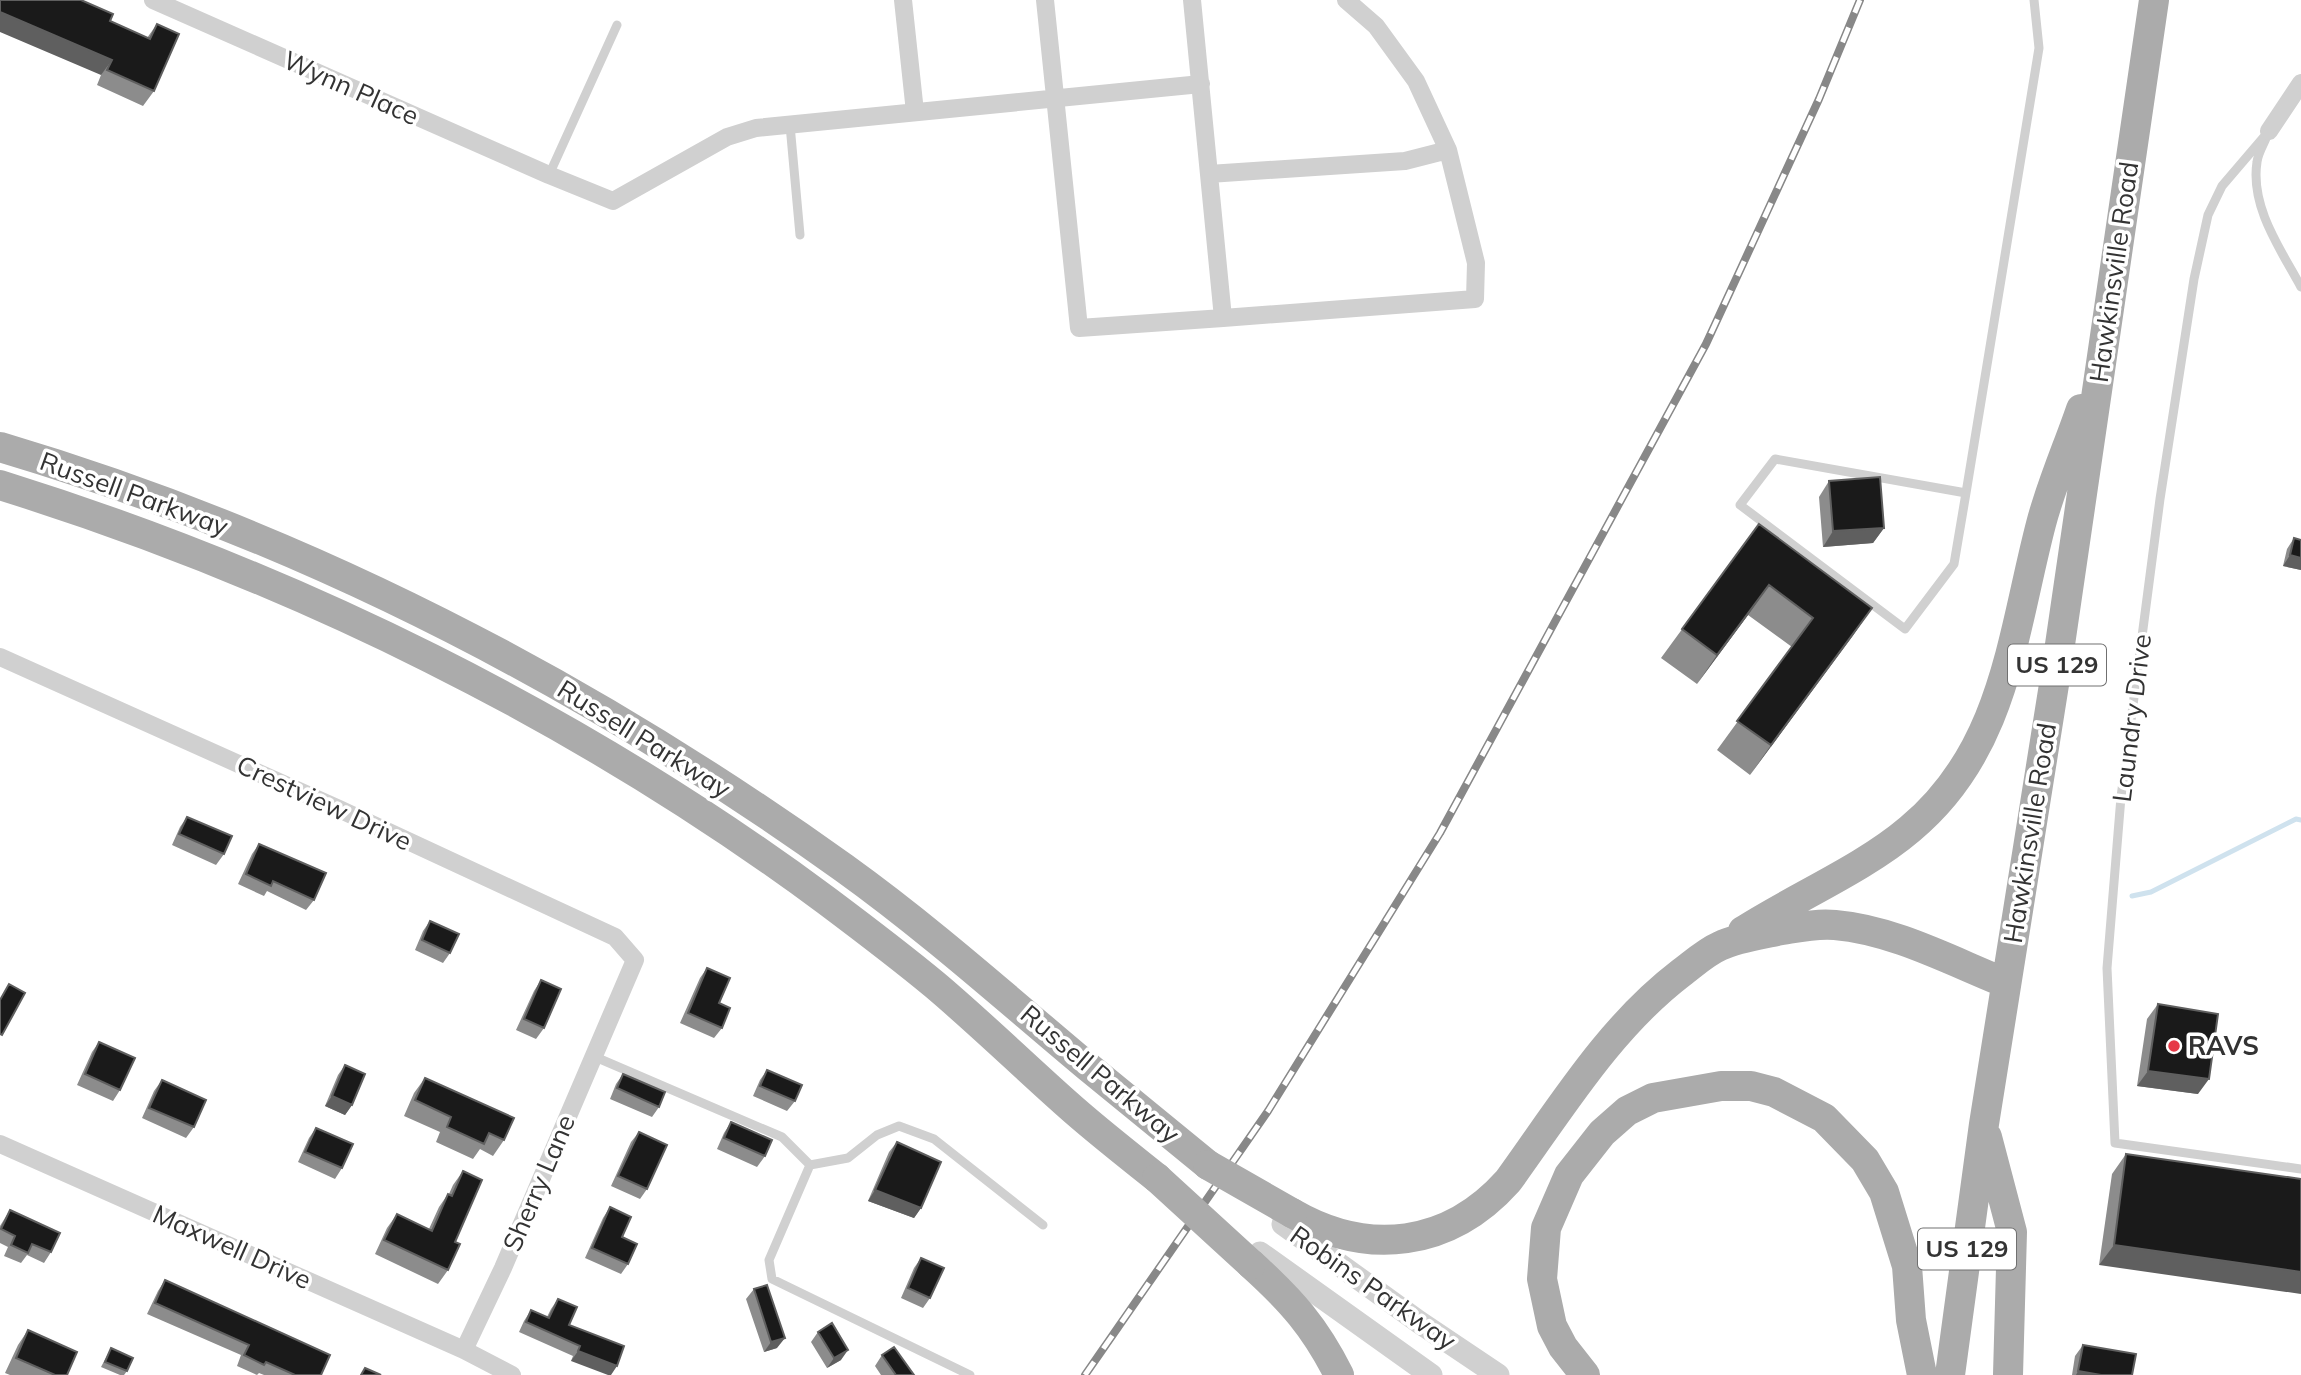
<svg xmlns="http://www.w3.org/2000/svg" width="2301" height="1375" font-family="Mulish,sans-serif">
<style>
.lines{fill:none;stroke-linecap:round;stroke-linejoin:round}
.stream{stroke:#cfe2ee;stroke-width:5}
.service{stroke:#d0d0d0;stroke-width:9}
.minor{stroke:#d0d0d0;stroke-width:18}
.tertiary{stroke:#d0d0d0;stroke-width:23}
.primary{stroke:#ababab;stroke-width:30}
.rail-casing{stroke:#888;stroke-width:8}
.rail{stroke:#fff;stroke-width:5;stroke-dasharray:16;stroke-linecap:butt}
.primary-bridge{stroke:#ababab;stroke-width:30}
.wall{fill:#8c8c8c}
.shaded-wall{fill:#5f5f5f}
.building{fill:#1a1a1a;stroke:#5f5f5f;stroke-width:2}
.poi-dot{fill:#e63946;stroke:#fff;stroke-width:2.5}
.labels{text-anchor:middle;stroke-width:7;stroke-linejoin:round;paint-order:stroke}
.shield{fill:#fff;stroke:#707070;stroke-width:2}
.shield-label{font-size:24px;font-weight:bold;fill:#333}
.street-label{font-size:26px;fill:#333;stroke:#fff}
.poi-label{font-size:26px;font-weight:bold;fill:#333;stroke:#fff;text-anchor:start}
</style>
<rect width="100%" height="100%" fill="#fff"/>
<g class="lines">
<path class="stream" d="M2132,896L2151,892L2296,819L2301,820"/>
<path class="service" d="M790,125L800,235
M2269,131L2222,186L2208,215L2194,279L2160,499L2121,797L2107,968L2115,1143L2301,1169
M2267,136C2264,144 2258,153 2257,162C2250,207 2281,250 2301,287
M549,175L617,25
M1775,459L1966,493L1954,564L1905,629L1740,505Z
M1966,493L2039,48L2034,0
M593,1056L782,1137L810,1165L848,1158L877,1135L899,1126L934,1139L1043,1225
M810,1165L769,1260L772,1279L970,1375"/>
<path class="minor" d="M153,0L549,175L613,201L727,137L756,128L1201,84
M903,0L915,112
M1045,0L1079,328L1223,318
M1192,0L1223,318L1475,299L1476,263L1448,150L1416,81L1376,26L1346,0
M2269,131L2301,83
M1209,174L1405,161L1448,150
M0,657L339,809L615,937L635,960L503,1268L464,1350
M0,1144L464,1350L512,1375"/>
<path class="tertiary" d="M1283,1224L1419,1322L1498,1375
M1260,1253L1431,1375"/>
<path class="primary" d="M0,447C303,537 587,684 844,868C929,929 1007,999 1087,1066C1127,1099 1168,1132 1208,1165
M0,485C295,577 579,717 827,901C863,928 900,956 935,985C980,1023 1023,1065 1067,1104C1096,1130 1127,1154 1157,1178
M1743,931C1796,897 1863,869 1910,829C2005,750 2012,635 2041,524C2051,485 2068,447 2081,409
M1987,1137L2012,1232L2008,1375
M1292,1213C1368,1257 1449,1247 1508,1181C1561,1108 1609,1028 1681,973C1693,964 1706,952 1720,946C1737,938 1758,935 1777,931C1796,928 1815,923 1835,925C1894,930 1951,961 2006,983
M1251,1264C1291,1300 1315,1327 1339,1375
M1585,1375L1563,1347L1552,1326L1542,1279L1546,1228L1569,1175L1602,1133L1627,1111L1653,1098L1721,1086H1751L1774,1092L1824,1118L1865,1160L1884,1192L1907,1266L1911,1320L1922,1375
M1950,1375L1984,1124L2056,672L2154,0"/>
<g class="rail-casing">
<path id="rail" d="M1085,1375L1268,1111L1440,833L1706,344L1819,99L1860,0"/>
</g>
<use href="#rail" class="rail"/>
<path class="primary-bridge" d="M1208,1165L1292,1213
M1157,1178L1251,1264"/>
</g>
<path class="wall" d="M110,21L147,38L157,24L154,91L143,106L97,85L101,75Z
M1829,481L1884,528L1873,543L1823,547L1819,497Z
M1759,524L1872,608L1750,775L1717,750L1792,647L1748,615L1697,684L1661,658Z
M2294,538L2301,570L2283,566L2287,549Z
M187,817L224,854L216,865L172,845L180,827Z
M259,844L314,900L306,910L267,891L264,896L238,884L252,854Z
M430,921L450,953L443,963L415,950L423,931Z
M707,968L722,1028L714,1038L680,1023L700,978Z
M541,980L544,1028L536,1039L516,1030L534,991Z
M2158,1004L2198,1094L2137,1086L2147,1019Z
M99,1042L120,1090L113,1101L77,1085L92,1052Z
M345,1065L352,1105L345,1115L325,1106L338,1075Z
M767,1070L795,1101L787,1111L753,1096L760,1080Z
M623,1074L659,1107L652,1117L610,1099L616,1084Z
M425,1078L504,1140L493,1156L480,1149L473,1159L436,1142L440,1132L404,1116L414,1093Z
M162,1080L194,1127L186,1138L142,1118L154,1091Z
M731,1122L765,1156L757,1167L717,1149L724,1133Z
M316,1128L342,1168L335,1179L298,1162L309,1138Z
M639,1132L647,1189L640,1199L611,1186L631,1142Z
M897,1142L921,1208L914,1218L868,1201L889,1152Z
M2126,1154L2301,1179L2099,1265L2112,1174Z
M463,1171L455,1242L448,1270L438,1284L375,1254L387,1228L397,1214L429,1229L439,1207L448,1194H449L453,1185Z
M610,1207L628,1264L621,1274L585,1258L603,1218Z
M10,1210L51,1252L44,1263L27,1255L21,1263L4,1256L8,1247L0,1243V1226Z
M921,1258L930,1298L923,1308L901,1298L914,1268Z
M165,1280L321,1375H264L259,1373L257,1375L237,1366L241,1355L147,1314L158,1291Z
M754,1289L777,1348L764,1352L746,1299Z
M558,1299L569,1325L624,1346L571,1361L573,1356L519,1332L524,1321L531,1310L547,1317L551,1309Z
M28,1330L67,1375H10L5,1373L18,1345Z
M818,1332L841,1360L827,1368L811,1342Z
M2083,1345L2132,1375H2072L2075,1356Z
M111,1348L127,1371L124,1375H120L101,1367Z
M882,1355L914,1375H881L875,1366Z"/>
<path class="shaded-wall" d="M0,12L112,60L101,75L0,32Z
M1884,528L1873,543L1823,547L1833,531Z
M2290,555L2301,558V570L2283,566Z
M1769,585L1748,615L1697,684L1717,655Z
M1872,608L1852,637L1750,775L1771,745Z
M2148,1071L2209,1079L2198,1094L2137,1086Z
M332,1096L352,1105L345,1115L325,1106Z
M875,1190L921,1208L914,1218L868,1201Z
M2114,1245L2301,1272V1294L2099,1265Z
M785,1338L777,1348L764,1352L771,1342Z
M848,1350L841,1360L827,1368L834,1358Z
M578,1351L617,1366L611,1375H608L571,1361Z
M2078,1371L2101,1375H2076Z"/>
<path class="building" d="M0,0H81L113,14L110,21L150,39L157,24L179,34L154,91L107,70L112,60L0,12Z
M1880,477L1884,528L1833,531L1829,481Z
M1759,524L1872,608L1771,745L1737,721L1813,618L1769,585L1717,655L1682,629Z
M2294,538L2301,540V558L2290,555Z
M187,817L232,836L224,854L179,834Z
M259,844L326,873L314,900L273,881L271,886L246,874Z
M430,921L459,934L450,953L422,940Z
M707,968L730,978L719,1003L730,1008L722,1028L688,1013Z
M541,980L561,989L544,1028L524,1019Z
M9,984L25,993L2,1035L0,1034V1000Z
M2158,1004L2218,1014L2209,1079L2148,1071Z
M99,1042L135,1058L120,1090L85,1074Z
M345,1065L365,1074L352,1105L332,1096Z
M767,1070L802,1085L795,1101L760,1086Z
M623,1074L665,1092L659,1107L617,1088Z
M425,1078L514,1118L504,1140L489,1133L484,1144L447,1127L451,1117L415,1100Z
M162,1080L206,1100L194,1127L149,1108Z
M731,1122L772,1140L765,1156L724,1138Z
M316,1128L353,1144L342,1168L305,1152Z
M639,1132L667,1145L647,1189L618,1176Z
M897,1142L941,1162L921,1208L875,1190Z
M2126,1154L2301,1179V1272L2114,1245Z
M463,1171L482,1180L455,1242L460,1244L448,1270L384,1240L397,1214L432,1231L448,1194L452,1196Z
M610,1207L631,1217L622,1237L637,1244L628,1264L592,1248Z
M10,1210L60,1233L51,1252L32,1244L28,1253L11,1245L15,1236L1,1229Z
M921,1258L944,1268L930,1298L908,1288Z
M165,1280L330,1355L321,1375H295L266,1362L264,1365L244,1355L249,1345L155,1303Z
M767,1285L785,1338L771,1342L754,1289Z
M558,1299L577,1307L569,1325L624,1346L617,1366L578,1351L580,1346L526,1322L531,1310L549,1318Z
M832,1323L848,1350L834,1358L818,1332Z
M28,1330L77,1352L67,1375H55L16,1358Z
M2083,1345L2136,1354L2132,1375H2101L2078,1371Z
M894,1347L914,1375H896L882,1355Z
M111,1348L133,1358L127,1371L105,1362Z
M365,1368L381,1375H361Z"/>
<circle class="poi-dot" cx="2174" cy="1046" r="7"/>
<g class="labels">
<g class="shield">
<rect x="2008" y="644.5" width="98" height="41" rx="5"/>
<rect x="1918" y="1228.5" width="98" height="41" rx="5"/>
</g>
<g class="shield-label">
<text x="2057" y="673">US 129</text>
<text x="1967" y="1257">US 129</text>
</g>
<g class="street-label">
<text transform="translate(351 88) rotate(24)" y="9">Wynn Place</text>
<text transform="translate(2114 272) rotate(-82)" y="9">Hawkinsville Road</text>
<text transform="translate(134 494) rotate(20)" y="9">Russell Parkway</text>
<text transform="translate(2132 718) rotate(-83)" y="9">Laundry Drive</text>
<text transform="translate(644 739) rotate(32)" y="9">Russell Parkway</text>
<text transform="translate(324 803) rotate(25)" y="9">Crestview Drive</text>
<text transform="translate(2030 833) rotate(-81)" y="9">Hawkinsville Road</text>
<text transform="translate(1100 1074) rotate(40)" y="9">Russell Parkway</text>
<text transform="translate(539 1183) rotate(-67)" y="9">Sherry Lane</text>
<text transform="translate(232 1247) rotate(24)" y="9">Maxwell Drive</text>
<text transform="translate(1373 1288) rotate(35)" y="9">Robins Parkway</text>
</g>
<g class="poi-label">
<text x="2188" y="1055">RAVS</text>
</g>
</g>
</svg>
